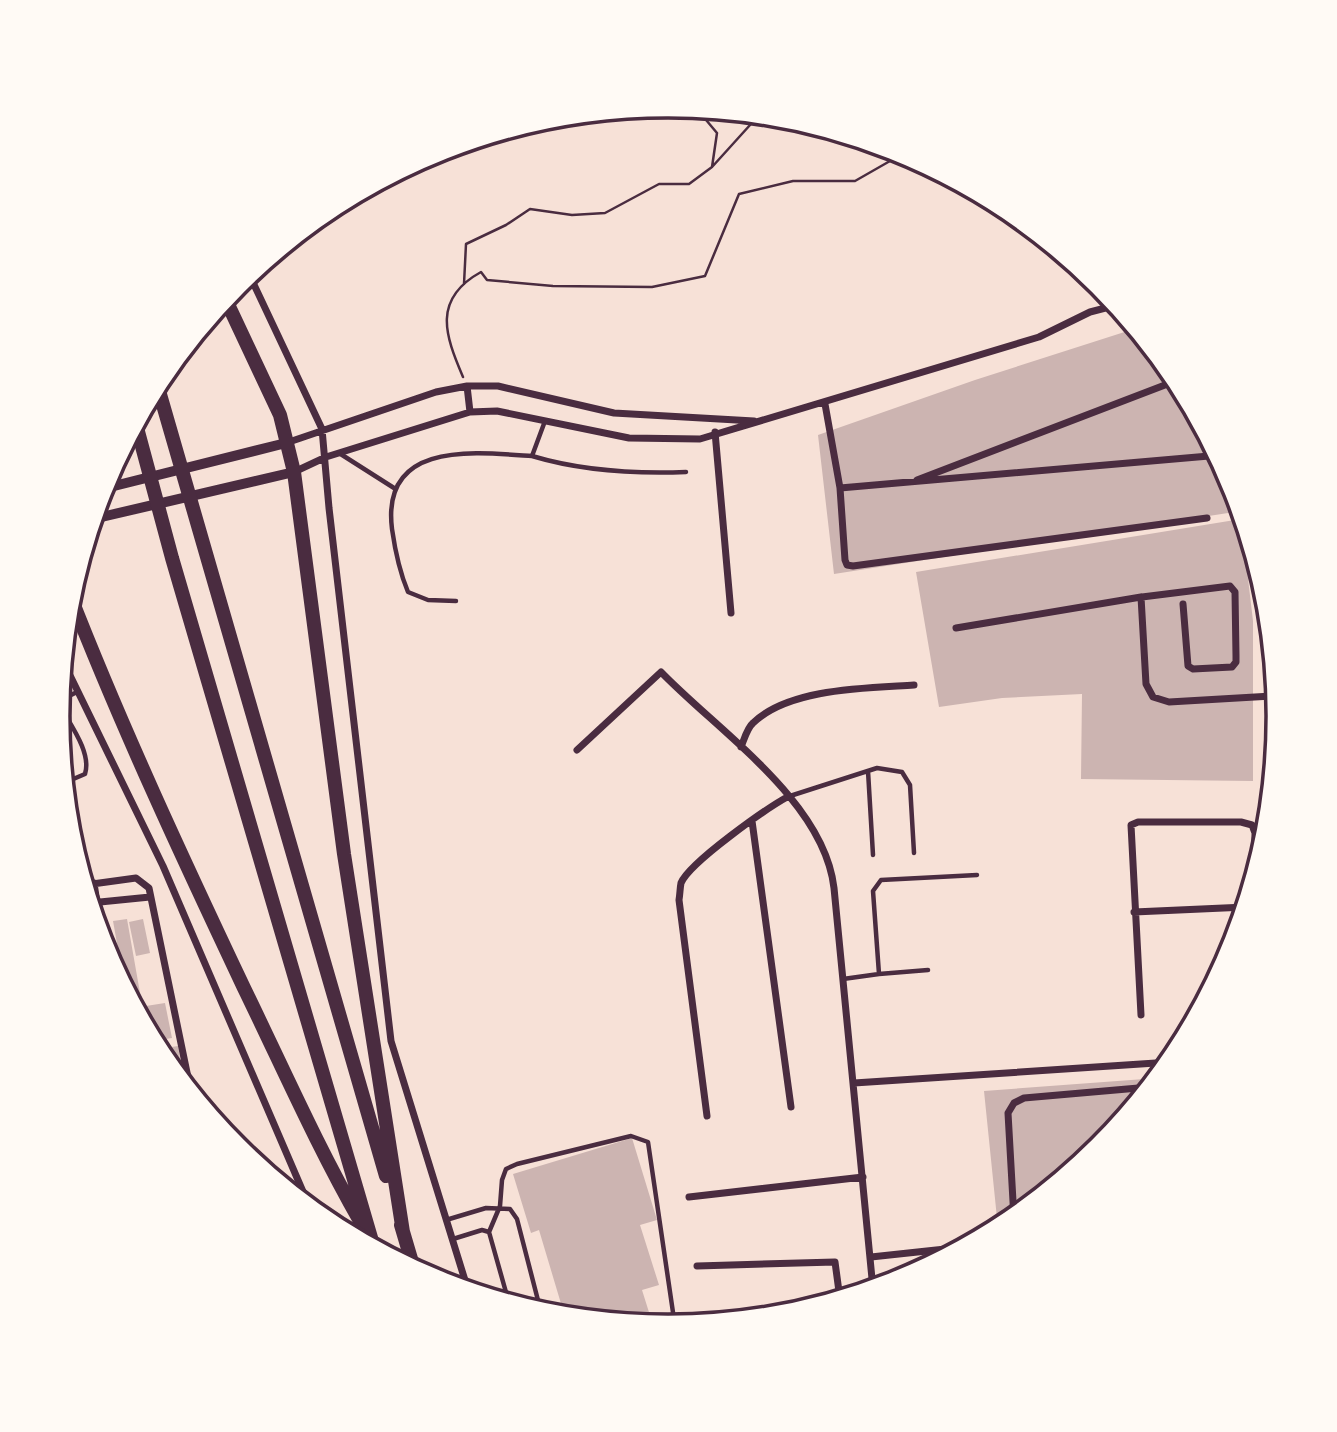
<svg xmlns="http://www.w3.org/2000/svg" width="1337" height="1432" font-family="'DejaVu Sans',sans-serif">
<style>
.building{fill:#ccb4b1}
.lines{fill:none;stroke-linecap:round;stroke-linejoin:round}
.path{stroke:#4a2c40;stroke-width:2.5}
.service{stroke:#4a2c40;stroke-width:4.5}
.minor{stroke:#4a2c40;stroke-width:7}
.tertiary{stroke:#4a2c40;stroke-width:10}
.motorway{stroke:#4a2c40;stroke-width:14}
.rim{fill:none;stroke:#4a2c40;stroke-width:3.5}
</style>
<rect width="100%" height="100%" fill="#f7e1d7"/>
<path class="building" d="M1137,328L1177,377L1233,483L1241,511L834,574L818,435L975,380Z
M1241,519L1253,621V781L1081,779L1082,694L1002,698L939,707L916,572Z
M127,919L146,1027L125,988L113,921Z
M143,919L150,953L136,956L129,922Z
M165,1003L172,1038L153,1041L146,1006Z
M178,1046L180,1059L165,1061L160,1055L159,1049Z
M1158,1078L1100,1148L1007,1224L998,1228L984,1091Z
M632,1138L657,1220L640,1225L659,1285L642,1290L653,1325L565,1317L539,1230L531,1233L513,1174Z"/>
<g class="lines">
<path class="path" d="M696,108L717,133L712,167
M464,284L466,244L506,225L530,209L572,215L605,213L659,184H689L712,167L760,114
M463,377C445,335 432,299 481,272L487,280L553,286L652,287L705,276L739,194L793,181H855L904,153"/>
<path class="service" d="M339,453L394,488
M532,456C582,471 634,474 686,472
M456,601L428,600L408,592C400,573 395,550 392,529C381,441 473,452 532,456L545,421
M59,701L77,692
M59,704C69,723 92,752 85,774L64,783
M868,771L873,855
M790,796L877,768L902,772L910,785L914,853
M879,974L928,970
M843,979L879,974L873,891L881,880L977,875
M446,1220L486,1208L510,1209L517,1219L541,1312
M489,1232L500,1206L502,1180L506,1169L517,1164L631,1136L648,1142L675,1326
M453,1239L482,1230L489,1232L509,1303"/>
<path class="minor" d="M249,274L322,429L329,508L391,1041L468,1290
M467,386L470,412
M825,404L840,488L1209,456
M715,432L731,613
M286,443L436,392L467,386H498L614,413L754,421
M294,472L326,457L470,412L497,411L629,438L700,439L1039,337L1090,312L1117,305
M917,480L1178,380
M840,488L845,560L847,565L853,566L1207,518
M1264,585L1275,761
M1142,597L1230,586L1235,592L1236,656V662L1232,667L1193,669L1188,666L1183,604
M956,628L1141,597L1146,684L1153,697L1169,702L1272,696
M63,661L163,866L310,1208
M741,747C744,740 747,728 753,723C789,688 867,688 914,685
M577,750L661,672C719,732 824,801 834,888L873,1289
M752,821L791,1107
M94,883L104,950
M85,885L136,878L149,888L191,1092
M90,903L150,897
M1134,912L1246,907
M1141,1015L1131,825L1138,822H1241L1252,825L1255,833L1254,880
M854,1083L1171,1062
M707,1116L679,900C680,894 680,888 681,883C690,862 767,808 789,796
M689,1197L863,1177
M1014,1219L1008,1113L1014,1103L1024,1098L1150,1087
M871,1257L964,1247
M697,1266L835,1262L840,1299"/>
<path class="tertiary" d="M102,489L286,443
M93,519L294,472"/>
<path class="motorway" d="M225,298L280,415L294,472L344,854L403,1232
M157,384L386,1176
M136,424L172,558L374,1248
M70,595C122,728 183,859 244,988C282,1066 317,1146 360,1221
M401,1225L414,1269"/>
</g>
<path d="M0 0H1337V1432H0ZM70 716a598 598 0 1 1 1196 0a598 598 0 1 1-1196 0Z" fill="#fffaf5" fill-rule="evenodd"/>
<path class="rim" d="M70 716a598 598 0 1 1 1196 0a598 598 0 1 1-1196 0Z"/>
</svg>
